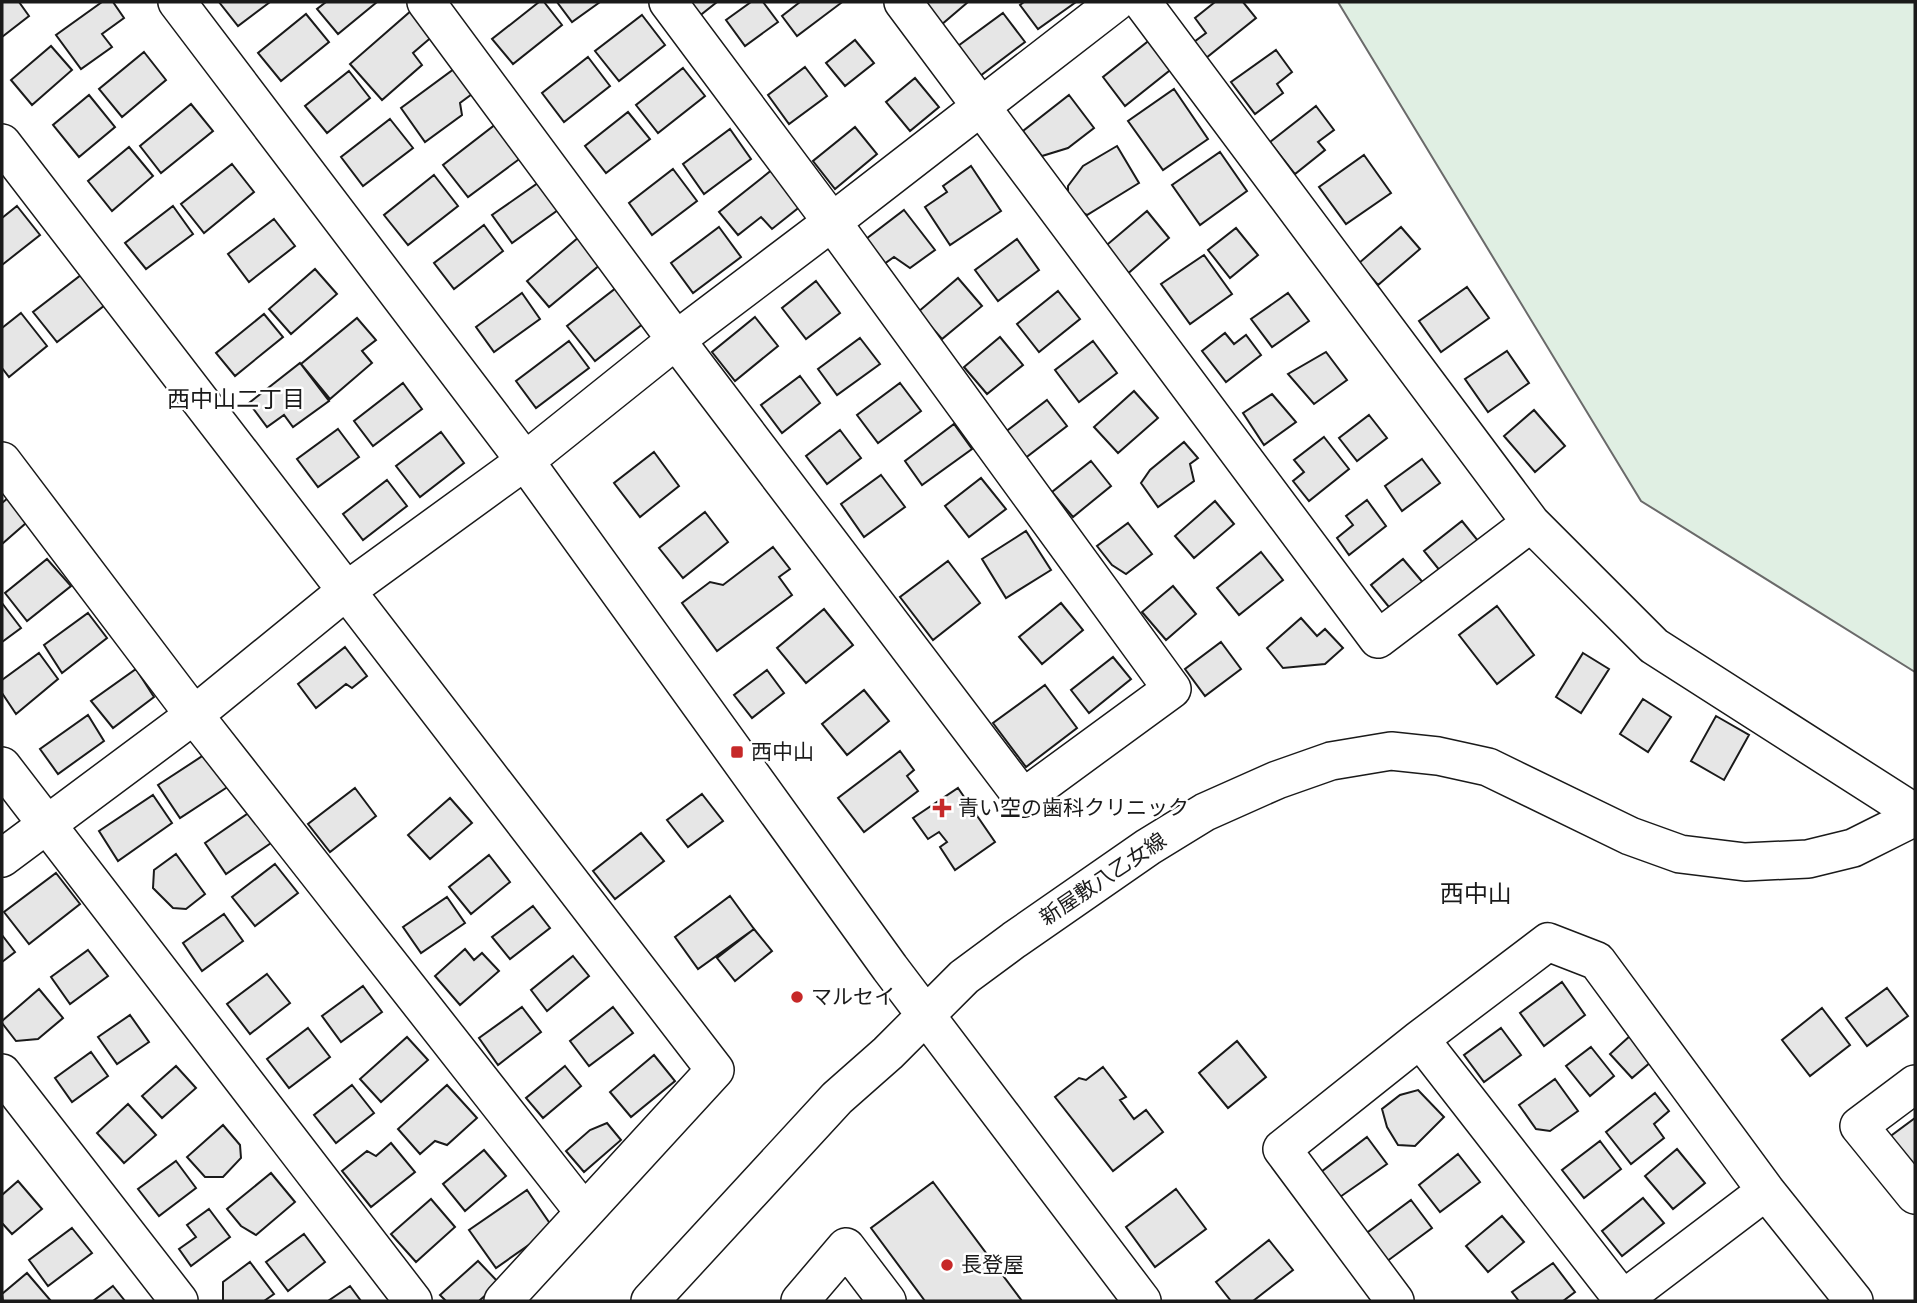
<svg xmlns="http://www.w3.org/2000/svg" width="1917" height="1303" font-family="Arial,'Noto Sans JP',sans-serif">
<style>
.green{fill:#e0efe3;stroke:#6a6a6a;stroke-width:2}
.building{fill:#e6e6e6;stroke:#1a1a1a;stroke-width:2}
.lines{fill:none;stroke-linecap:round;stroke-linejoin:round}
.minor-casing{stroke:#1a1a1a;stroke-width:40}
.minor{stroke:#fff;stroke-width:37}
.poi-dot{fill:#c62828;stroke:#fff;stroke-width:2.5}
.labels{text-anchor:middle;stroke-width:5;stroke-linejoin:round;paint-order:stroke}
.poi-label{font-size:21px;fill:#1a1a1a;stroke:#fff;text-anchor:start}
.street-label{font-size:21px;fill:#1a1a1a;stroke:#fff}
.neighbourhood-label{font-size:23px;fill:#1a1a1a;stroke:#fff}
.quarter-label{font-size:24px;fill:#1a1a1a;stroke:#fff}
</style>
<rect width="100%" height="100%" fill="#fff"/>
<path class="green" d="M1338,2H1915V672L1641,501Z"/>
<path class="building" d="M2,2H19L29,16L2,37Z
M102,2H113L124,18L102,34L112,47L81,69L56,35Z
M219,2H270L238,26Z
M326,2H377L338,34L317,9Z
M539,2H544L562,25L513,64L492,39Z
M557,2H600L572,22Z
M686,2H717L698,17Z
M751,2H763L778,22L745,46L726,20Z
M800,2H840L841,3L797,36L782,16Z
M921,2H968L941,25Z
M1024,2H1076L1038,29L1020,5Z
M1215,2H1243L1256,18L1206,58L1194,42L1206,33L1195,18Z
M412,10L434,35L413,53L422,65L382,100L350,64Z
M1003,13L1025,42L980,76L958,46Z
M306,14L329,42L281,81L258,53Z
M642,15L665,45L619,81L595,51Z
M1151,39L1174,67L1125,106L1103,77Z
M855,40L874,63L845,86L826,63Z
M51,46L72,70L32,105L11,80Z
M1276,50L1292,72L1277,84L1283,93L1255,114L1231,82Z
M144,52L166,80L122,117L99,89Z
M588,57L610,86L564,122L542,93Z
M805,67L827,96L789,124L768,95Z
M683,68L705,96L658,133L636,105Z
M454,69L472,94L460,103L462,115L425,142L401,108Z
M349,71L370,98L327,133L305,106Z
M915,78L939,107L910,131L886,102Z
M1174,89L1208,139L1163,170L1128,121Z
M89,95L115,127L79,157L53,125Z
M1069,95L1094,128L1068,148L1042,156L1023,131Z
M191,104L213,131L161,173L140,146Z
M1316,106L1334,130L1318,142L1325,150L1295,174L1270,142Z
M628,112L650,139L606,173L585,146Z
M390,119L413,148L363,186L341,157Z
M496,124L522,157L468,197L443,165Z
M855,127L877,154L835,189L813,161Z
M730,129L751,159L704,194L683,164Z
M1117,146L1139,183L1087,215L1068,205V186L1083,166Z
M129,147L153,176L112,211L88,181Z
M1220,152L1247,191L1200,225L1172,185Z
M1364,155L1391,193L1346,224L1319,187Z
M232,164L254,192L204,233L181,204Z
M971,166L1001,211L950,245L925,207L947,192L943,186Z
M673,169L697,201L652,235L629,203Z
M773,169L802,205L772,229L761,217L738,235L719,212Z
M434,175L458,206L408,245L384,215Z
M538,183L558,210L512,243L492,215Z
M17,206L40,235L2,265V218Z
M173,206L193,234L146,269L125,243Z
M904,210L935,250L910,268L894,257L884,264L866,239Z
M1147,211L1169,238L1125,276L1102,249Z
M274,219L295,246L249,282L228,254Z
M484,225L503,251L454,289L434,263Z
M719,227L741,257L693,293L671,263Z
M1401,227L1420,249L1378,285L1359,263Z
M1236,228L1258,255L1230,278L1208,250Z
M579,237L601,264L549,307L527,281Z
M1017,239L1039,270L998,301L975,270Z
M1204,255L1232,294L1190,324L1161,284Z
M315,269L337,294L291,334L269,309Z
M81,275L105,305L57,342L33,312Z
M958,278L982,306L942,339L918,312Z
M816,281L840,313L806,339L782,308Z
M1467,287L1489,318L1441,352L1419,321Z
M616,288L644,323L595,361L567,326Z
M1058,291L1080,319L1039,352L1017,324Z
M522,293L540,319L494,352L476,327Z
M1288,293L1309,321L1272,347L1251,319Z
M21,313L47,346L9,377L2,368V328Z
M264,314L283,337L235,376L216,353Z
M755,317L778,346L735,381L712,352Z
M357,318L376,340L362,351L372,363L330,399L301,364Z
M1225,333L1234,344L1246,335L1261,355L1226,382L1202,351Z
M1000,337L1023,365L987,394L964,367Z
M860,338L880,364L837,395L818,369Z
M569,341L589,368L536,408L516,381Z
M1093,341L1117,373L1079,402L1055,370Z
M1507,351L1529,383L1488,412L1465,379Z
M1326,352L1347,380L1314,404L1288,374Z
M300,363L329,401L293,427L284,415L267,427L249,403Z
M800,376L820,403L782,433L761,405Z
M403,383L422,409L373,446L354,421Z
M900,383L921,411L878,443L857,415Z
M1134,391L1158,418L1118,453L1094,427Z
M1272,394L1296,422L1264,445L1243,413Z
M1047,400L1067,426L1024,459L1004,433Z
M1534,410L1565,446L1535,472L1504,436Z
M1369,415L1387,438L1357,461L1339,438Z
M954,424L972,449L922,485L905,461Z
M338,429L359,457L318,487L297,459Z
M840,430L861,458L827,484L806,456Z
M441,432L464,463L420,497L396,466Z
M1324,437L1349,469L1309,501L1293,481L1304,472L1294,460Z
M1184,442L1198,458L1190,464L1194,481L1158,507L1141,483L1150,470Z
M654,452L679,486L640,517L614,483Z
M1422,459L1440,483L1402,511L1385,486Z
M1091,461L1111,486L1073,517L1052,492Z
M881,475L905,507L864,537L841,504Z
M981,478L1006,509L969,537L945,506Z
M387,480L407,506L363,540L343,514Z
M8,498L26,523L2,544V503Z
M1367,500L1386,526L1349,555L1337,538L1353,525L1346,516Z
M1215,501L1234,524L1194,558L1175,536Z
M705,512L728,542L683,578L659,548Z
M1462,521L1479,542L1441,572L1424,551Z
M1128,523L1152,554L1126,574L1112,565L1097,546Z
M1026,531L1051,570L1006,598L982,559Z
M773,547L790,569L779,577L792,595L717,651L682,603L710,582L723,585Z
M1261,552L1283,580L1239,615L1217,588Z
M47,559L71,586L27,621L5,593Z
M1403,559L1425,585L1393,612L1371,585Z
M948,561L980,603L933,640L900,597Z
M1173,586L1196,614L1166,640L1142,612Z
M2,603L21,628L2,642Z
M1061,603L1083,630L1042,664L1019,637Z
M1497,606L1534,655L1497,684L1459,635Z
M824,609L853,645L806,683L777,648Z
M88,613L107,638L62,673L44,645Z
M1301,618L1317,636L1325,629L1343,648L1325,664L1283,668L1267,648Z
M1221,642L1241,669L1205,696L1185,669Z
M345,647L367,676L352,688L346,684L316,708L298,684Z
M39,653L58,679L16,714L2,693V680Z
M1583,653L1609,669L1581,713L1556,697Z
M1113,657L1131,679L1089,713L1071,690Z
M136,669L154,697L113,728L91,701Z
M767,670L784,693L752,718L734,695Z
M1045,685L1077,728L1026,767L993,723Z
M864,690L889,721L847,755L822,724Z
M1643,699L1671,717L1648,752L1620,734Z
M88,715L104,741L58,774L40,749Z
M1716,716L1749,735L1724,780L1691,761Z
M900,751L914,770L907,776L918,791L864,832L838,798Z
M207,753L229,786L180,818L158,785Z
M355,788L376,816L330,852L308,824Z
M958,788L995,842L955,870L940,847L947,842L939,832L928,839L913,818Z
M702,794L723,821L688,847L667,820Z
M153,795L172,823L118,861L99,831Z
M450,798L472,823L430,859L408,835Z
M250,812L271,843L226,874L205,843Z
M641,833L664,861L615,899L593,871Z
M176,854L205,894L186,909L173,908L153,888L154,870Z
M489,855L510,882L471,914L449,887Z
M275,864L298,893L255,926L232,897Z
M56,873L80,904L29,944L4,912Z
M730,896L754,929L698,969L675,937Z
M447,897L465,923L421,953L403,927Z
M533,906L550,928L510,959L492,937Z
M224,914L243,941L202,971L183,943Z
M754,929L772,951L735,981L717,958Z
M2,935L15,952L2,962Z
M465,949L474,960L482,953L499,971L460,1005L435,976Z
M88,950L108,976L70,1004L51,977Z
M573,956L589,976L547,1011L531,990Z
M267,974L290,1003L250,1034L227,1004Z
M1562,982L1585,1015L1544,1046L1520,1013Z
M363,986L382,1012L341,1042L322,1016Z
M1887,988L1908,1016L1867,1046L1846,1018Z
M39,989L63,1018L38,1039L16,1041L2,1023V1021Z
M522,1007L541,1032L498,1065L479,1038Z
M613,1007L633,1033L589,1066L570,1041Z
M1822,1008L1850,1045L1810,1076L1782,1040Z
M130,1015L149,1042L117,1064L98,1037Z
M308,1028L330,1057L289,1088L267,1059Z
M1501,1028L1521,1055L1484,1082L1464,1055Z
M1631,1035L1652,1061L1632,1078L1610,1054Z
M407,1037L428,1060L381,1102L360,1079Z
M1237,1041L1266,1077L1228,1108L1199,1073Z
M1591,1047L1614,1076L1590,1096L1566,1066Z
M91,1052L108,1076L72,1102L55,1078Z
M654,1055L675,1081L631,1117L610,1092Z
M176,1066L196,1088L162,1118L142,1096Z
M565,1066L581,1086L543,1118L526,1098Z
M1103,1067L1126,1097L1120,1100L1134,1119L1146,1110L1163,1132L1113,1171L1055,1097L1079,1078L1086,1080Z
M1555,1079L1578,1111L1550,1131L1536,1129L1519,1105Z
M352,1085L374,1113L336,1143L314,1115Z
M447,1085L477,1118L447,1145L435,1141L420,1154L398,1129Z
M1418,1090L1444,1117L1415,1146L1398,1145L1387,1127L1382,1109L1400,1095Z
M1655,1093L1669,1111L1654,1124L1664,1138L1631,1164L1606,1132Z
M128,1104L156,1135L124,1163L97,1133Z
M1915,1118V1165L1910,1168L1888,1138Z
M607,1123L621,1140L584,1172L566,1151L590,1130Z
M223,1125L240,1145L241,1158L223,1177H205L187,1157Z
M1367,1137L1387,1164L1340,1197L1321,1172Z
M1600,1141L1621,1169L1584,1198L1562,1170Z
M391,1143L415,1172L371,1207L342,1171L367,1151L376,1156Z
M1677,1149L1705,1183L1673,1209L1645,1176Z
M484,1150L506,1176L465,1211L443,1184Z
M1458,1154L1480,1182L1440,1212L1419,1185Z
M176,1161L196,1188L159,1216L138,1189Z
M271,1173L295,1202L256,1235L241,1226L227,1209Z
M18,1181L42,1209L12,1234L2,1223V1195Z
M933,1182L1022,1301H925L871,1228Z
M1176,1189L1206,1229L1155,1267L1126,1227Z
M527,1190L553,1228L496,1268L469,1230Z
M1643,1198L1664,1223L1622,1256L1602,1231Z
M431,1199L455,1227L416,1262L391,1234Z
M1411,1200L1432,1228L1386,1262L1364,1235Z
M209,1209L230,1237L191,1266L179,1249L196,1237L187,1225Z
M1502,1216L1524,1242L1488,1272L1466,1246Z
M72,1228L92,1253L48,1286L29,1260Z
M304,1234L325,1262L288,1291L266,1262Z
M1269,1240L1293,1270L1253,1301H1231L1216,1282Z
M478,1261L499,1283L479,1301H446L440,1295Z
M250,1262L274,1294L264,1301H223V1282Z
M1553,1263L1575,1292L1563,1301H1519L1512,1292Z
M27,1273L51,1301H3L2,1294Z
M113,1286L125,1301H93Z
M350,1286L361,1301H328Z"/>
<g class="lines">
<g class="minor-casing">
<path id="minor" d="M177,2L525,461L890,968L1142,1301
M426,2L676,340L1023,798L1172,689L832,222L668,2
M903,2L1378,639L1531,523
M1142,2L1531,523L1654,646L1915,813
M2,143L715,1070L503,1301
M2,461L194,715L584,1212
M2,766L413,1301
M2,858L194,715L346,591L525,461L676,340L832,222L1116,2
M1420,1039L1624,1301
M2,1073L179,1301
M1915,1084L1859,1126L1915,1195
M650,1301L837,1098L888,1053L964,977L1014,940L1148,847L1205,812L1277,780L1331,761L1391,751L1438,756L1488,767L1630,836L1680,854L1745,862L1808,859L1853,848L1915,817
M800,1301L846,1247L887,1301
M1395,1301L1282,1149L1420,1039L1548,942L1597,961L1766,1191L1854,1301
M1621,1301L1766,1191"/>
</g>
<use href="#minor" class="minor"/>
</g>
<g class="poi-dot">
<rect x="730" y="745" width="14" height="14" rx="3.5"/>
<path d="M938.5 797.5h7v7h7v7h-7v7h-7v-7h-7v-7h7z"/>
<circle cx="797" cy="997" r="7"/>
<circle cx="947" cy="1265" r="7"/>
</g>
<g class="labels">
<g class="poi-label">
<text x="751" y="759">西中山</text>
<text x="958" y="815">青い空の歯科クリニック</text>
<text x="811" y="1004">マルセイ</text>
<text x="961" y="1272">長登屋</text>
</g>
<g class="street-label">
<text transform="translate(1103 879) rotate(-34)" y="7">新屋敷八乙女線</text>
</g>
<g class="neighbourhood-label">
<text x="236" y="407">西中山二丁目</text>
</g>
<g class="quarter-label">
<text x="1476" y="902">西中山</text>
</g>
</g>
<rect width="1917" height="1303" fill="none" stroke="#1a1a1a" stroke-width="7"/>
</svg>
